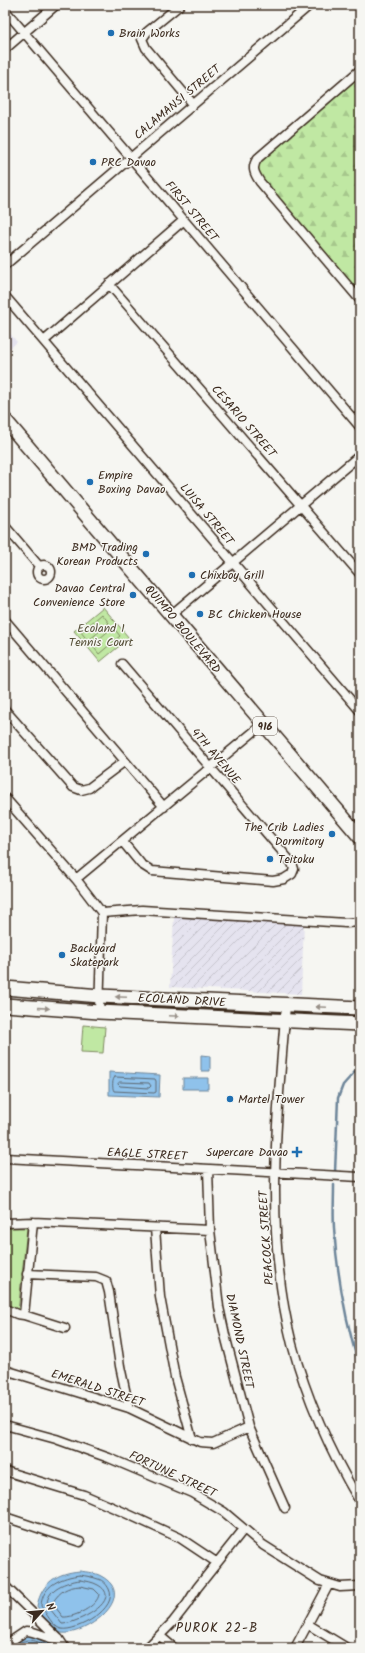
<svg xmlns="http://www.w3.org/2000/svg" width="365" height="1653" font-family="Kalam,sans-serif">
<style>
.built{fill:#e5e3ef}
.industrial{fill:url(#industrial-furrows)}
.grass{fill:url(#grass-tufts);stroke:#7e8960}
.forest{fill:url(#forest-firs);stroke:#7e8960}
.pitch{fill:#c0e8a3;stroke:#7e8960}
.water{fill:#8fc2eb;stroke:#6d8599}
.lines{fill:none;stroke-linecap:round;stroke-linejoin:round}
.shore{stroke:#5d6770;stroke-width:1}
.stream{stroke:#6d8599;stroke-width:2.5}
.street-casing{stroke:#3b2a1e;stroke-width:11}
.primary-casing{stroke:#3b2a1e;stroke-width:16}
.street{stroke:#f6f6f2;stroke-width:8}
.primary{stroke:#f6f6f2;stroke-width:13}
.oneway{fill:#989088}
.poi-dot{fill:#1f6fb2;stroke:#f6f6f2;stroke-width:1.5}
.labels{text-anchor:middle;stroke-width:3;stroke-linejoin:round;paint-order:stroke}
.shield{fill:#f6f6f2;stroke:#73675e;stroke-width:1}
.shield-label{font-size:11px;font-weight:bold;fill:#3b2a1e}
.poi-label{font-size:12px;fill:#3b2a1e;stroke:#f6f6f2;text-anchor:start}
.street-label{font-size:12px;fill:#3b2a1e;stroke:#f6f6f2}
.park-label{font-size:12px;fill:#565039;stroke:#f6f6f2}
.neighbourhood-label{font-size:13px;letter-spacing:1px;fill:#3b2a1e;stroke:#f6f6f2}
</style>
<defs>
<pattern id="industrial-furrows" width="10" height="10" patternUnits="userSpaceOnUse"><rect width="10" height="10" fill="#e5e3ef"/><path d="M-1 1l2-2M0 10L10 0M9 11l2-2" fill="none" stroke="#c5c3cc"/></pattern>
<pattern id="grass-tufts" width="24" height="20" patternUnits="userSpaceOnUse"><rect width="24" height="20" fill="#c0e8a3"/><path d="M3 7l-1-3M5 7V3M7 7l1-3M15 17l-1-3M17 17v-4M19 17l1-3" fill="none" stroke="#a6c78c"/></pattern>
<pattern id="forest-firs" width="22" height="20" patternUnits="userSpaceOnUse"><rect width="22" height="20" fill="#c0e8a3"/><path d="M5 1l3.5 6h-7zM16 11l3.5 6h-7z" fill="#a6c78c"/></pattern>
</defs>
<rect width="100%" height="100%" fill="#f6f6f2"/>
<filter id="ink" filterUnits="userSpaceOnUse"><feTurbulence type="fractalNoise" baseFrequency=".025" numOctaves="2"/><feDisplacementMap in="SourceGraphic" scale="8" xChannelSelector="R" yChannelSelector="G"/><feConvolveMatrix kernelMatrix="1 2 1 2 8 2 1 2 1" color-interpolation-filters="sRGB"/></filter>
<g filter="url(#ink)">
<path class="built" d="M5,328L17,342L5,353Z"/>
<path class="industrial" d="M174,917L304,923L301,994L170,987Z"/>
<path class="grass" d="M103,607L129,638L100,662L74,631Z"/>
<path class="forest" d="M360,76V293L262,179L257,168L262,159Z"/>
<path class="pitch" d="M102,614L109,623L88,641L81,632Z
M113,627L120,636L99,654L92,645Z
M83,1025L105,1027L103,1053L81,1052Z
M5,1228H27L18,1312L5,1307Z"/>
<path class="water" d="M201,1055L210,1056V1071H201Z
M109,1072L160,1075L159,1097L109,1095Z
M183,1078H208V1089H183Z
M80,1571C87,1572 96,1573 101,1576C142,1598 78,1641 58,1632C49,1628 42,1615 37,1606C42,1582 57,1573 80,1571Z
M27,1635L51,1644L56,1648H8L21,1637Z"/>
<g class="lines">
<path class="shore" d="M115,1077L155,1079L156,1081V1092L154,1093L114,1091C112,1088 112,1079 115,1077Z
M120,1082L149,1083L151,1086L149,1088L120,1086L118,1084Z
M80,1575C86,1576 93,1577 98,1579C103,1580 107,1585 109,1589C119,1608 77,1632 61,1629C53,1627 46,1613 41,1606C42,1585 62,1577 80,1575Z
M80,1580C86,1581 93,1582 98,1585C125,1600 76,1624 62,1624L47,1605C47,1588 66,1582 80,1580Z
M80,1586L94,1589L99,1594C98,1606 74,1618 63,1617L56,1608L53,1602C60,1591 67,1587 80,1586Z
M13,1648C26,1635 36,1640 50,1648"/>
<path class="stream" d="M335,1172L338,1098L343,1085L360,1066
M334,1185C334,1200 333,1214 334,1228C337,1276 346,1323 360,1369"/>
<g class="street-casing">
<path id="street" d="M180,5L147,32L142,39L146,48L193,104
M5,10L360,427
M5,49L56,5
M360,70L258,158C251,167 254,173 260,182L360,300
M5,265L310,5
M109,284L360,574
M5,296L360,711
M44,341L184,220
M5,526L39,566
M37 572a7 7 0 1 1 14 0a7 7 0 1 1-14 0Z
M171,615L360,455
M5,620L164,807
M5,710L73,787L81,790L89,788L125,761
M5,798L76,879L102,913L99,1012
M122,841L141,864L152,871L273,881L284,879L292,874L294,869L292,863L122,664
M76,879L263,724
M102,913L142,910L346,923L360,922
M286,1005C277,1117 264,1235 292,1344C307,1400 331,1453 360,1502
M5,1158L360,1177
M208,1169L210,1230L219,1307L225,1335L249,1427L285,1508
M5,1223L33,1222L210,1230
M155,1228L160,1297L175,1377L192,1439
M27,1274L96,1277L106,1281L109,1292L120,1366L129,1408
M5,1309L17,1314L24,1315L65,1328
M24,1315L33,1222
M5,1370L129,1408L200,1442L213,1443L249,1427
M5,1425L56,1439L109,1458L192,1493L224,1512L263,1545L320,1581L340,1587L360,1586
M5,1471L84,1495L121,1511L180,1538L216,1562
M5,1517L80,1542
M5,1586L59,1639L65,1648
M309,1625L347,1648
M160,1636L174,1648
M5,1645L26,1631C38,1631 47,1640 59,1639
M147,1648L173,1622L187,1604L197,1588L244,1529
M295,1648L329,1584"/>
</g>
<g class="primary-casing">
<path id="primary" d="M5,420L360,837
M5,988L100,996L360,1008
M5,1005L99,1012L360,1024"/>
</g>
<use href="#street" class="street"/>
<use href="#primary" class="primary"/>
</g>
<defs><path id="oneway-solid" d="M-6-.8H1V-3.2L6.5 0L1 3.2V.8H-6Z"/></defs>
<g class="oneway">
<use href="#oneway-solid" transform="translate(121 997) rotate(-177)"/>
<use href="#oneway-solid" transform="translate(321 1007) rotate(-177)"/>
<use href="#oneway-solid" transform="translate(44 1008) rotate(4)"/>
<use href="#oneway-solid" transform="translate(174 1016) rotate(3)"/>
</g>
</g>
<g class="poi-dot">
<circle cx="111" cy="33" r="4"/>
<circle cx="93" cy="162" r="4"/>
<circle cx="90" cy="482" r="4"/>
<circle cx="146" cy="554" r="4"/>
<circle cx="192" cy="575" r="4"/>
<circle cx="133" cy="595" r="4"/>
<circle cx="200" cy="614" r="4"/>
<circle cx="332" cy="834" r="4"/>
<circle cx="270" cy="859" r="4"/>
<circle cx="62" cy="955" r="4"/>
<circle cx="230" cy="1099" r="4"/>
<path d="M295 1146h4v4h4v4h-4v4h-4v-4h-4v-4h4z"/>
</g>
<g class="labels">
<rect class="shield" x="253" y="717" width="24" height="18" rx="3"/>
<g class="shield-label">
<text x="265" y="730">916</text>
</g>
<g class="poi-label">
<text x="119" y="37">Brain Works</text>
<text x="101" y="166">PRC Davao</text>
<text x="98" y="479">Empire<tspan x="98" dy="14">Boxing Davao</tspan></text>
<text x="138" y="551" text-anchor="end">BMD Trading<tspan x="138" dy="14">Korean Products</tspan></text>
<text x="200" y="579">Chixboy Grill</text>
<text x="125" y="592" text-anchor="end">Davao Central<tspan x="125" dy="14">Convenience Store</tspan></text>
<text x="208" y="618">BC Chicken House</text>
<text x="324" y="831" text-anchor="end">The Crib Ladies<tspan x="324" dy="14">Dormitory</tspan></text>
<text x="278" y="863">Teitoku</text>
<text x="70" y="952">Backyard<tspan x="70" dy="14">Skatepark</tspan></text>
<text x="238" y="1103">Martel Tower</text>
<text x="288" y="1156" text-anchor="end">Supercare Davao</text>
</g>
<g class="street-label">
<text transform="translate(177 102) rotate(-40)" y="4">CALAMANSI STREET</text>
<text transform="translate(192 211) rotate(50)" y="4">FIRST STREET</text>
<text transform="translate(244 421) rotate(49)" y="4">CESARIO STREET</text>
<text transform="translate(207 514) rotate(50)" y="4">LUISA STREET</text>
<text transform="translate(183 629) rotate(50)" y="4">QUIMPO BOULEVARD</text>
<text transform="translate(216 756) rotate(50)" y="4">4TH AVENUE</text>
<text transform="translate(182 1000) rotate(3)" y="4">ECOLAND DRIVE</text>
<text transform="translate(147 1154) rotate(3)" y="4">EAGLE STREET</text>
<text transform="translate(266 1238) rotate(-94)" y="4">PEACOCK STREET</text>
<text transform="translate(240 1341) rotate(78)" y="4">DIAMOND STREET</text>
<text transform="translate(98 1388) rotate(18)" y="4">EMERALD STREET</text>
<text transform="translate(173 1474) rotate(25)" y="4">FORTUNE STREET</text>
</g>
<g class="park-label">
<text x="101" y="632">Ecoland 1<tspan x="101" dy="14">Tennis Court</tspan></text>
</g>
<g class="neighbourhood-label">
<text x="217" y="1632">PUROK 22-B</text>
</g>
</g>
<rect width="365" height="1653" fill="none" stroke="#f6f6f2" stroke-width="20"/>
<rect x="10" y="10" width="345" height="1633" fill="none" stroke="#3b2a1e" stroke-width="1.5" filter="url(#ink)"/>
<g transform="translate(42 1611) rotate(63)" stroke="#f6f6f2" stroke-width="3" paint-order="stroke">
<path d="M0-3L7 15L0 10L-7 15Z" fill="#3b2a1e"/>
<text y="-6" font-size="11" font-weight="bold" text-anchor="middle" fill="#3b2a1e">N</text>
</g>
</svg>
